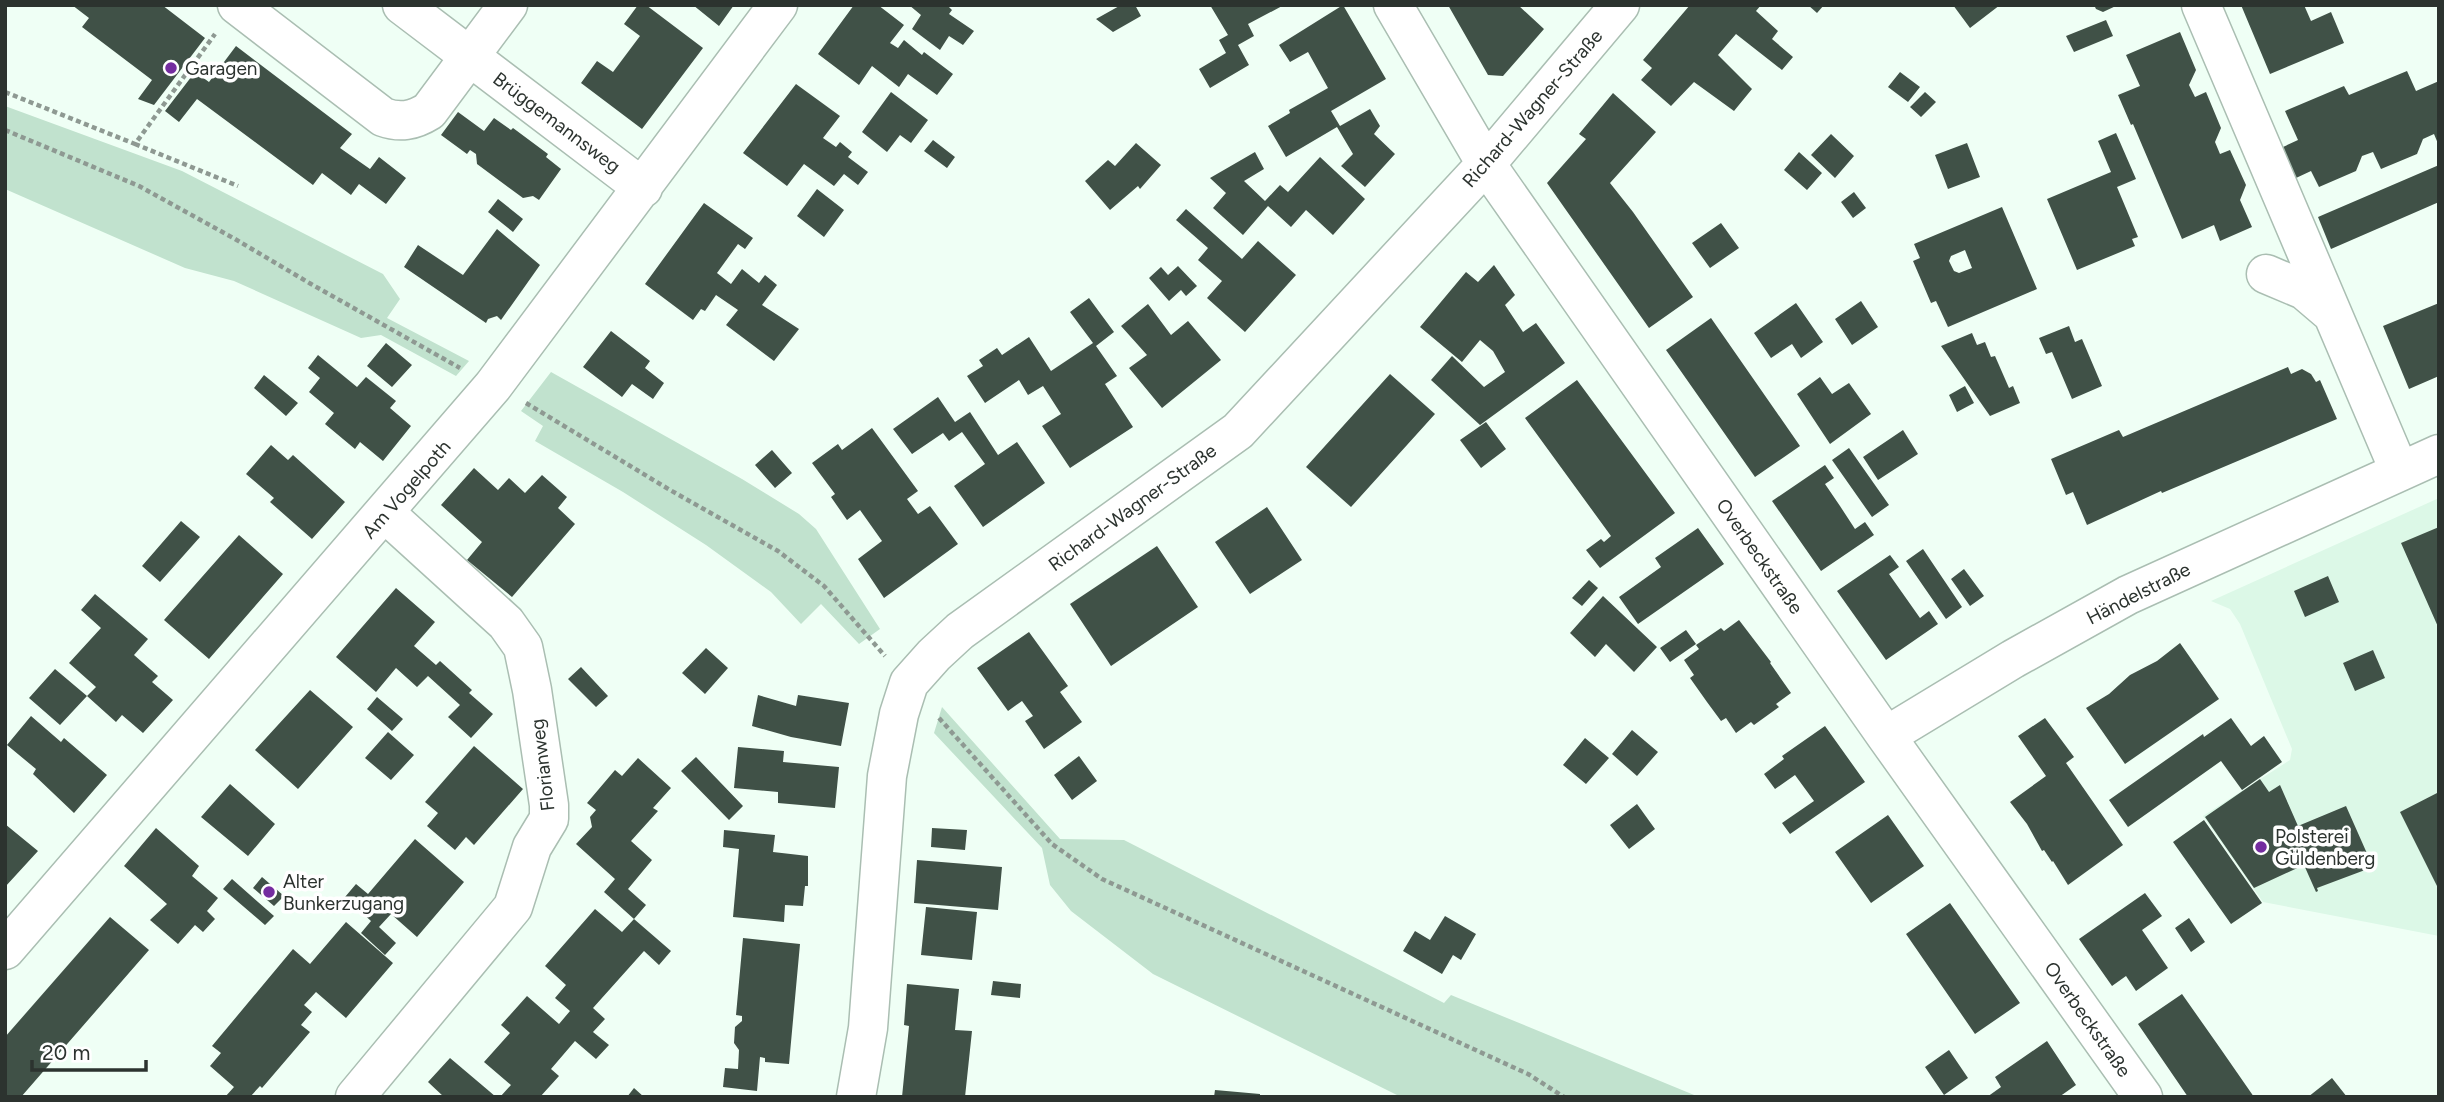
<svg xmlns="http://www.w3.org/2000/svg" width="2444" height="1102" font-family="Figtree,sans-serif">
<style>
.built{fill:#dcf8e7}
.green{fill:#c1e2ce}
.building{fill:#405147;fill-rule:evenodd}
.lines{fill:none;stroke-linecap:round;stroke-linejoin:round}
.minor-casing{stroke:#aabeb2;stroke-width:41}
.path{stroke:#8e9992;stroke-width:4.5;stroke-dasharray:5 3.5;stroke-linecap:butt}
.minor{stroke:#fff;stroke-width:38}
.poi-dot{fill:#742c9f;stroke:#fff;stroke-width:2.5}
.labels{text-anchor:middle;stroke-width:7;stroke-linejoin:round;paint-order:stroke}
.poi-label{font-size:19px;fill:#2c332f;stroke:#fff;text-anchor:start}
.street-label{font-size:19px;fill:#2c332f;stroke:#fff}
</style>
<rect width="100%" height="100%" fill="#effff5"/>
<path class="built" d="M2439,498V936L2263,902L2203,816L2290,760L2292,749L2240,624L2230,609L2211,601Z"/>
<path class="green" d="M5,106L182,171L383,274L400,299L387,318L469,361L456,376L381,335L361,338L234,281L185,268L5,189Z
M551,372L742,479L799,514L816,529L880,629L859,644L821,604L801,624L771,592L706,545L623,492L535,441L543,426L521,411Z
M942,707L1060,839L1124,840L1444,1003L1451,995L1699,1097H1401L1153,974L1071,911L1050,885L1042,848L934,733Z"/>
<path class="building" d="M72,5H162L205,38L154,105L138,99L152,80L82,27L89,18Z
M638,5H646L703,48L642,129L581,83L597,61L613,72L640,36L624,24Z
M693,5H734L719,26Z
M854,5H878L904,25L890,43L898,48L904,40L922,55L924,52L953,74L937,95L908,74L899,87L872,66L859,85L818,54Z
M909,5H947L952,10L949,14L974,31L963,45L949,36L940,50L912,29L921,15Z
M1121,5H1135L1141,16L1113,32L1096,19Z
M1210,5H1284L1248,24L1254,36L1238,45L1249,65L1210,88L1199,69L1226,53L1219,40L1228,35Z
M1343,5L1386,79L1331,111L1340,126L1370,109L1380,126L1374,134L1395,154L1365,187L1341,166L1353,154L1337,127L1286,157L1268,126L1290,113L1289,110L1328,88L1308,52L1290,62L1279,45Z
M1448,5H1518L1544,29L1503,76L1488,75Z
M1690,5H1761L1756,11L1778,31L1772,39L1793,57L1782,70L1736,34L1718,55L1752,89L1734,111L1694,82L1671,106L1641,80L1652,68L1643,60Z
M1808,5H1824L1817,13Z
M1953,5H2000L1970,28Z
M2094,5H2118L2103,12L2096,9Z
M2241,5H2304L2311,21L2331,12L2344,43L2270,74Z
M2106,20L2113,36L2074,52L2066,36Z
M2180,32L2196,70L2189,85L2195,97L2206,92L2221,128L2215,142L2220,154L2230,150L2246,185L2240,200L2252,227L2220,241L2214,225L2182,239L2133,124L2131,125L2118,95L2140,86L2126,55Z
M236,46L352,134L340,148L370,169L379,157L406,178L386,204L359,184L351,195L322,173L313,185L197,99L179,122L165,111L195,72L209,82Z
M2407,71L2416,91L2439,81V146L2434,134L2423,139L2417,154L2381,169L2373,152L2362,156L2356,171L2319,187L2311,171L2296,178L2283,147L2298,140L2285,111L2344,86L2349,95Z
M1900,72L1920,87L1908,102L1888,87Z
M796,84L840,116L823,138L836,147L840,142L852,152L848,157L868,172L858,185L844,174L834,186L804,164L787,186L743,153Z
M891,92L928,120L911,143L900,135L887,152L862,132Z
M1925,92L1936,102L1921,117L1910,107Z
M1613,93L1656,132L1610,183L1633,212L1693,297L1649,328L1547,183L1586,139L1579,134Z
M458,112L484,131L494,118L511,130L513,128L548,154L546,157L561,169L539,200L533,196L523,198L477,164L476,154L470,150L467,154L441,135Z
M2116,133L2136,179L2117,187L2138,237L2132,239L2135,246L2077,270L2047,199L2111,172L2098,141Z
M1831,134L1854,156L1835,178L1811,155Z
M933,140L955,157L947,168L924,151Z
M1136,143L1161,165L1140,189L1138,186L1110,210L1085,181L1108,160L1115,166Z
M1967,143L1980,177L1948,189L1935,155Z
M1255,152L1264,169L1244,181L1265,201L1280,185L1288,192L1320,157L1365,199L1333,235L1306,210L1291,227L1268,206L1243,235L1213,208L1226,193L1210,178Z
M1799,152L1822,173L1807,190L1784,170Z
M2439,165V202L2331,249L2318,217Z
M817,189L844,210L824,237L797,216Z
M1854,192L1866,208L1853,218L1841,202Z
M498,199L523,219L513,232L488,212Z
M704,203L753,238L745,249L738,244L717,273L731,284L742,269L759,283L765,275L777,285L762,305L799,329L774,361L726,325L738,310L716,295L705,311L701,309L693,320L645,284Z
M2002,207L2037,289L1948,327L1936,301L1931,303L1913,261L1920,258L1914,244ZM1965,250L1972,268L1959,273L1954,271L1949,261L1951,256Z
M1186,209L1242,259L1258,241L1296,275L1245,332L1207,298L1222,281L1198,260L1208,248L1176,220Z
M1721,223L1739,248L1710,268L1692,243Z
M497,229L540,265L501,320L497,316L488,319L486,323L404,267L418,245L463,275Z
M1494,265L1515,295L1505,305L1523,332L1536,323L1565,363L1480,425L1431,380L1452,356L1484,387L1505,372L1493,351L1480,340L1462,362L1420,327L1466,272L1478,282Z
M1178,266L1197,286L1186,296L1181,290L1169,301L1149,278L1161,267L1168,275Z
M1089,298L1114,332L1096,346L1117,376L1105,384L1133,427L1070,468L1042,426L1061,414L1043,386L1028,395L1019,380L985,403L967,376L983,366L979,360L997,348L1002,355L1029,337L1051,371L1093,343L1070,312Z
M1861,301L1878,327L1852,345L1835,319Z
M1796,303L1823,342L1801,358L1792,344L1771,358L1754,333Z
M2439,303V376L2409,389L2383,326Z
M1148,304L1171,335L1188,321L1221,360L1162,408L1129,368L1147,355L1121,326Z
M1711,318L1800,446L1755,477L1666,350Z
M2069,326L2075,342L2082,339L2102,386L2072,399L2052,352L2046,354L2039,338Z
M611,331L650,361L645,368L664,383L653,399L632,384L622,397L583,367Z
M1972,333L1977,345L1985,342L1991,357L1995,356L2009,388L2013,386L2020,403L1990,416L1941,346Z
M386,343L412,365L392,387L367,366Z
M318,355L357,387L366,377L396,401L390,408L411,426L383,461L360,442L355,449L325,424L334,413L309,392L320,378L308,368Z
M2288,367L2291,374L2302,369L2311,374L2316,382L2320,380L2337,419L2162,493L2161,491L2087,525L2073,492L2066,495L2051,459L2119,430L2123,437Z
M1390,374L1435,414L1351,507L1306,467Z
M264,375L298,403L286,416L254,388Z
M1820,377L1832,394L1849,383L1871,414L1830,444L1797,394Z
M1577,380L1675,513L1600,568L1586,550L1601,539L1604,542L1611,536L1525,418Z
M1965,386L1974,403L1957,412L1949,395Z
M938,397L955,422L970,412L998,455L1017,442L1045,483L983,527L954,486L985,464L962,432L949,441L943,433L912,454L893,429Z
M1486,422L1506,449L1481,468L1460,440Z
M872,428L918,491L907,499L918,514L930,506L958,544L884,598L858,559L882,541L860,510L847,520L831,497L835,494L812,463L838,444L842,450Z
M1903,430L1918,454L1878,480L1863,457Z
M271,445L288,460L293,455L345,502L312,539L270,502L274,498L246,474Z
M1849,448L1889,505L1872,517L1832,460Z
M772,450L792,473L775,488L755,465Z
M1825,465L1834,478L1825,484L1840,506L1855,529L1865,522L1874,535L1821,571L1772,501Z
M474,468L498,490L509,478L525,493L542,475L567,497L558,508L575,524L512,597L467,560L482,542L441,505Z
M1267,507L1302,560L1250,594L1215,542Z
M181,521L200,537L160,582L142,566Z
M2439,527V629L2401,543Z
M1698,528L1724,564L1638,624L1619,597L1661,567L1655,558Z
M239,535L283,574L209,659L164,620Z
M1157,546L1198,607L1111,666L1070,604Z
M1923,549L1962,607L1946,619L1906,561Z
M1890,555L1899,567L1889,574L1920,618L1929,611L1938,624L1886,660L1837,591Z
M1964,569L1984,596L1970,606L1951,579Z
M2328,576L2339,602L2305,617L2294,591Z
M1589,580L1598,588L1582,606L1572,598Z
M396,588L435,622L414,646L436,665L440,661L472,690L469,693L493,714L471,738L448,717L460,705L428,676L417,687L396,668L376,692L336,657Z
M95,594L148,639L134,655L158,676L152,682L173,700L143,733L122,715L116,722L87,696L60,725L29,698L55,669L87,696L96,687L69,663L101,628L81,610Z
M1603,596L1657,647L1634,672L1606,644L1595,657L1570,633Z
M1739,620L1771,662L1770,663L1791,693L1776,704L1779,707L1754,725L1751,722L1736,733L1726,718L1721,721L1707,702L1690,678L1694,675L1684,660L1699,649L1696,645L1721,628L1724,631Z
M1686,630L1696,644L1670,662L1660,648Z
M1029,632L1068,686L1060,692L1082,722L1044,749L1025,721L1033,716L1022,701L1008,711L977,668Z
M2180,643L2219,699L2125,764L2086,708L2109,694L2130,675L2157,661Z
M706,648L728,668L705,694L682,673Z
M2373,650L2385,678L2355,691L2343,663Z
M581,667L608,696L596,707L568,679Z
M310,690L353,727L298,789L255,750Z
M758,695L796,706L798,695L849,703L841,746L791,737L752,726Z
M377,697L403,719L392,731L367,709Z
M31,716L61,742L64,738L107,775L74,813L33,774L36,769L7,745Z
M2045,718L2074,757L2066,763L2123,845L2068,885L2053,861L2052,862L2044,850L2042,851L2027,824L2010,802L2046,776L2018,736Z
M2231,718L2251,746L2264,736L2282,762L2242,790L2221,761L2128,827L2109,800L2203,734L2204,737Z
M1825,726L1865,782L1790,834L1782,823L1814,801L1795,775L1775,789L1764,774L1784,759L1782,756Z
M1632,730L1658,752L1637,776L1612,754Z
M388,732L414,755L391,780L365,758Z
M1585,738L1609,758L1586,784L1563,765Z
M474,746L523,789L474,845L466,837L455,850L427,826L438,813L425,802Z
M738,747L784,751L783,762L839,767L835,808L778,803V792L734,788Z
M1079,756L1097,781L1072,800L1054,775Z
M696,757L743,806L729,820L681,771Z
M638,758L671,788L653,808L658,811L631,841L652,860L628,889L646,905L634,919L604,892L615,879L576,844L592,827L590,817L596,810L587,803L615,770L622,776Z
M2260,779L2269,792L2280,785L2298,826L2346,806L2373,867L2317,888L2318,891L2316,892L2304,865L2254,888L2205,817Z
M230,784L275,824L248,856L201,817Z
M2439,792V890L2400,812Z
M1637,804L1655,829L1629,849L1610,825Z
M1888,815L1924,866L1871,903L1835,852Z
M2204,820L2262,903L2231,924L2173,842Z
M5,824L38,851L5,887Z
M156,828L199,866L192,876L218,898L207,911L215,919L203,932L195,925L178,944L150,920L167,904L124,866Z
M932,828L967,830L965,850L931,847Z
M724,830L775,835L773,852L808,856V886H805L803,906L785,905L784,922L733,917L739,849L723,847Z
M415,839L464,882L417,937L391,914L379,927L396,943L385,955L361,933L371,921L345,897L356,884L368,894Z
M917,860L1002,867L998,910L914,903Z
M262,877L284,896L274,906L253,888Z
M232,879L274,916L265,925L223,889Z
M2145,893L2162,916L2142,930L2168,968L2136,991L2126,976L2112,986L2079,939Z
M1950,903L2020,1003L1975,1034L1906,934Z
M926,907L977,912L972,960L921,955Z
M595,909L622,932L634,919L671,951L659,965L644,951L593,1008L605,1019L593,1032L609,1045L596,1059L575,1041L551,1069L559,1076L540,1097H500L511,1085L484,1062L510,1033L501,1025L527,996L559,1024L570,1011L555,998L566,985L545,966Z
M1445,916L1476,934L1461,960L1453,955L1442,974L1403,951L1415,931L1430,940Z
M110,917L149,950L21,1097H5V1037Z
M2189,918L2205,942L2191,952L2175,928Z
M346,922L393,963L346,1018L316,992L304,1005L312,1012L301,1025L310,1032L262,1088L260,1086L250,1097H225L234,1087L210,1066L221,1053L212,1046L293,949L310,964Z
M743,938L800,944L789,1064L765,1062V1058L760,1057L757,1091L723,1087L725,1068L738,1069L739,1050L734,1043L735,1027L742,1021V1016L736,1015Z
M993,981L1021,984L1020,998L991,995Z
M907,984L959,989L955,1030L972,1031L965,1097H902L909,1026L904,1025Z
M2182,994L2220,1048L2254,1097H2188L2138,1024Z
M2047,1041L2076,1085L2059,1097H1987L2001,1087L1995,1077Z
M1949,1050L1968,1078L1944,1095L1925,1067Z
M450,1058L489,1091L496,1097H444L428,1082Z
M2332,1078L2347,1097H2308Z
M634,1088L644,1097H627Z
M1215,1090L1260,1094V1097H1214Z"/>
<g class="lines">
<g class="minor-casing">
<path id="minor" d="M237,5L383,117C400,123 413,121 429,111L508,5
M402,5L643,188
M1393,5L1486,164L1886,736L2143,1097
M2201,5L2399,470
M2266,274L2304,290L2331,313
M1886,736L2013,659L2128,595L2439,454
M5,950L493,386L778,5
M355,1097L513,907L532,847L549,819V805L532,690L523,647L506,623L385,513
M856,1097L868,1028L887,776L899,714L909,683L934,655L960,631L1238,431L1486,164L1620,5"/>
</g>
<path class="path" d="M5,92L135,144L215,34
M5,130L139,186L235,239L311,284L460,368
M135,144L238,186
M526,403L670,490L778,551L824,586L885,656
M939,718L1052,844L1102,879L1528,1074L1564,1097"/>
<use href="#minor" class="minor"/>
</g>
<g class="poi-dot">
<circle cx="171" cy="68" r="7"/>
<circle cx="2261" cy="847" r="7"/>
<circle cx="269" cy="892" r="7"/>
</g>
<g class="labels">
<g class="poi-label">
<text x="185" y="75">Garagen</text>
<text x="2275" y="843">Polsterei<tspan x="2275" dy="22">Güldenberg</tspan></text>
<text x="283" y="888">Alter<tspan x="283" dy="22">Bunkerzugang</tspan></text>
</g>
<g class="street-label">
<text transform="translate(1532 108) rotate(-49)" y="7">Richard-Wagner-Straße</text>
<text transform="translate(557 122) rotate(37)" y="7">Brüggemannsweg</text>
<text transform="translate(406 489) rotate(-49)" y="7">Am Vogelpoth</text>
<text transform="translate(1132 507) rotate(-36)" y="7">Richard-Wagner-Straße</text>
<text transform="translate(1760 556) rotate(55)" y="7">Overbeckstraße</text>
<text transform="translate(2138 593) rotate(-27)" y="7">Händelstraße</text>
<text transform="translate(542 765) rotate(-97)" y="7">Florianweg</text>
<text transform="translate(2088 1019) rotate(55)" y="7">Overbeckstraße</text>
</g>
</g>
<rect width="2444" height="1102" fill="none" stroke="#2c332f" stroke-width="14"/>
<path d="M32 1060v10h114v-10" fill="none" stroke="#2c332f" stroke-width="3.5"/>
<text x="42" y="1060" font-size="21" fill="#2c332f" stroke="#ffffff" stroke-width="5" paint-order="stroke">20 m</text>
</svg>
